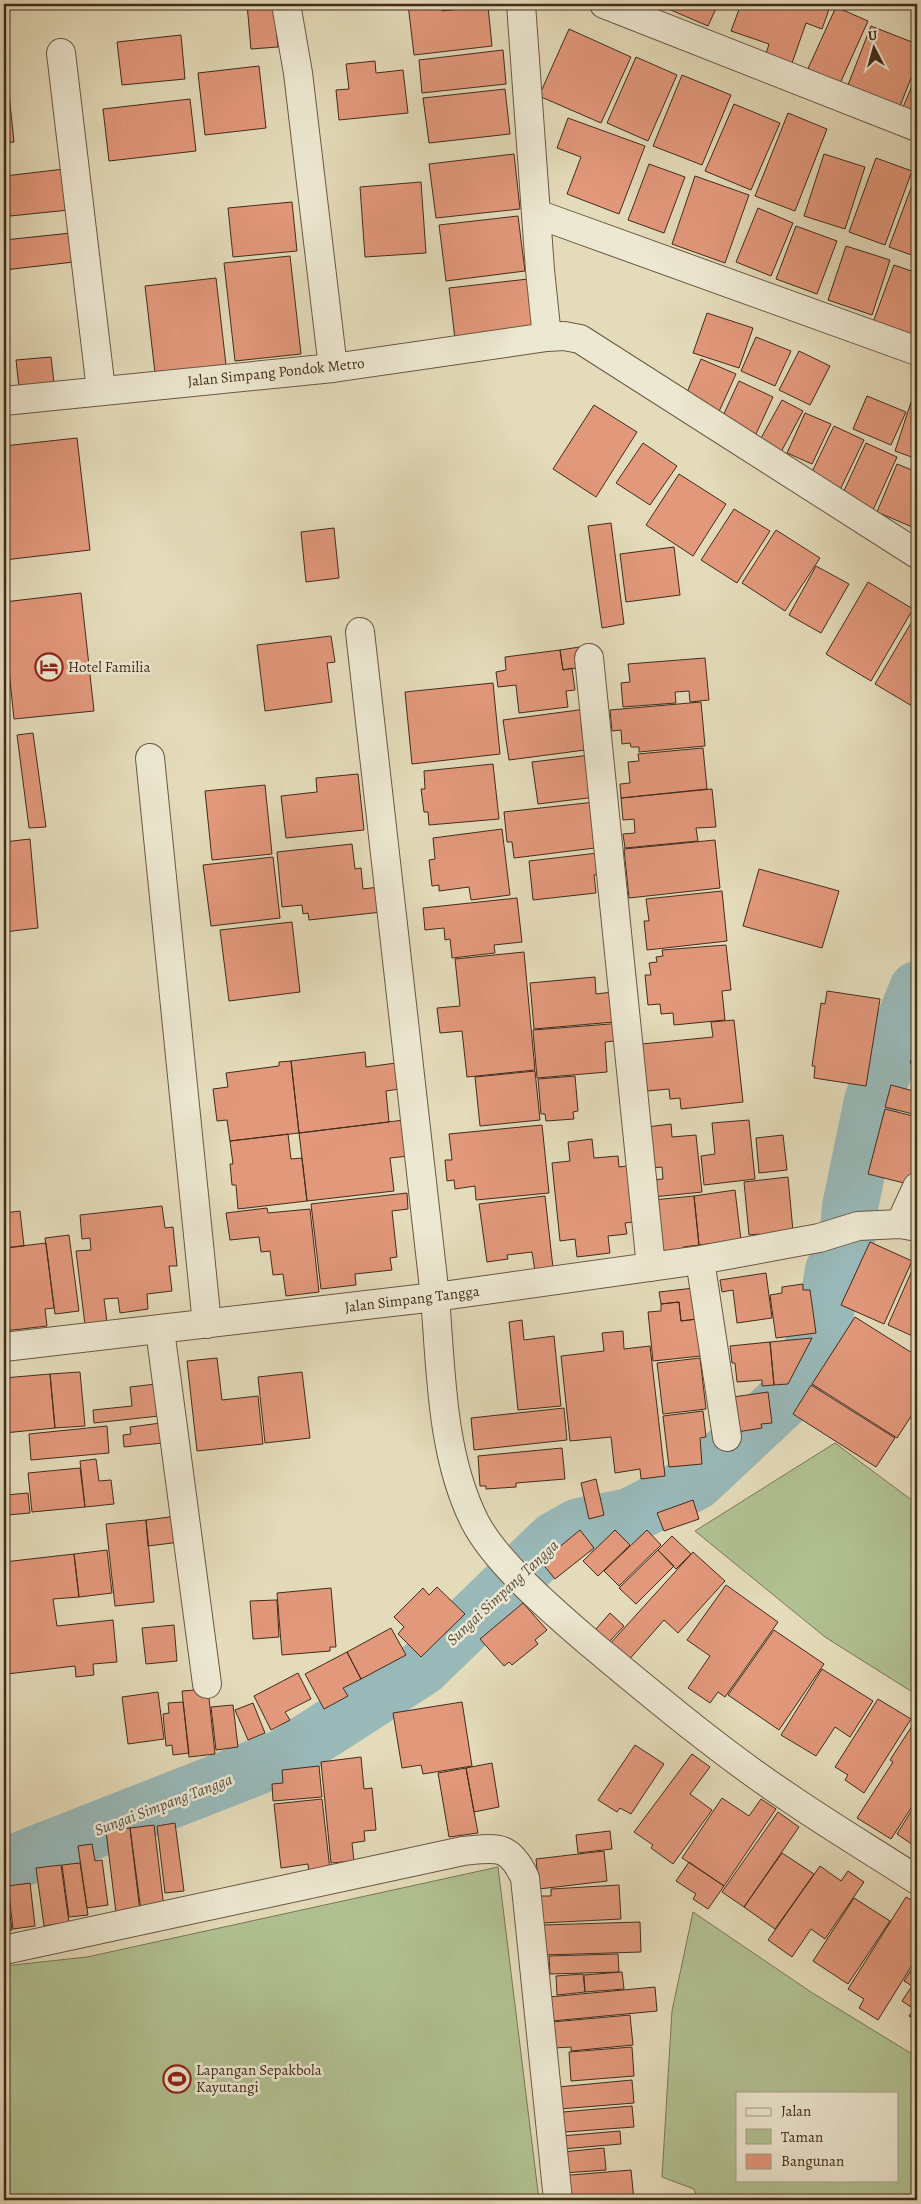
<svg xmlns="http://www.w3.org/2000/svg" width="921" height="2204" font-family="Alegreya,serif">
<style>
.green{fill:#b1c192;stroke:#7a7656;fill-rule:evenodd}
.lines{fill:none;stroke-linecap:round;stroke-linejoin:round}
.river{stroke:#99b9b9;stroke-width:56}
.building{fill:#e2987b;stroke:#422b1a}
.street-casing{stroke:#6a5742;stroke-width:30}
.street{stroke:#ede8d2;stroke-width:28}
.labels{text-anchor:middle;stroke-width:5;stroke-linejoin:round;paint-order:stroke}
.street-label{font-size:15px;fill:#422b1a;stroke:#ede8d2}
.poi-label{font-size:15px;fill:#422b1a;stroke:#ede8d2;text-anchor:start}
.water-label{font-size:16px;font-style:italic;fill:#584e42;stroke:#ede8d2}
</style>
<rect width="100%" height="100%" fill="#e4dbba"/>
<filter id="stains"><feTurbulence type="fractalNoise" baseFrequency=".004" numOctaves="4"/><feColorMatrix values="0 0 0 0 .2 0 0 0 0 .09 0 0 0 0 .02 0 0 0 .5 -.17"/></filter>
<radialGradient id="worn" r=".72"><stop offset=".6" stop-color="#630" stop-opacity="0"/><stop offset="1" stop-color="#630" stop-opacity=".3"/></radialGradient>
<path class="green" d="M835,1443L917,1504V1695L825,1637L695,1531Z
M498,1867L539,2200H5L4,1966L87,1957Z
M693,1912L811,1992L917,2057V2200H698L694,2189L662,2177L672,2011ZM737,2093H897V2180H737Z"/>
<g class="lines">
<path class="river" d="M4,1866L285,1756L422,1668L554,1540L579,1526L630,1516L696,1482L790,1394L825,1320L833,1270L846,1249L850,1207L872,1101L917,989"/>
</g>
<path class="building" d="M247,4H274L278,47L251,49Z
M408,4H441L442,11L488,6L492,46L414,55Z
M668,4H718L708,26L666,8Z
M741,4H831L822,29L806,23L791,66L765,57L769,44L731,31Z
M836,7L868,21L838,88L806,73Z
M871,26L917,44V63L900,106L848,85Z
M569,29L631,57L601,123L539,96Z
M181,35L185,79L122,85L117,42Z
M503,50L506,84L422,93L419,60Z
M636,57L677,75L648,141L607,123Z
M375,61L376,73L403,70L408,113L339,120L336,90L349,89L346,64Z
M259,66L266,128L205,135L198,73Z
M917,74V119L901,112Z
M682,75L731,95L702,165L653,146Z
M505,89L510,134L429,143L423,98Z
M4,94H9L14,142L4,143Z
M190,99L196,151L109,161L103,109Z
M734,104L780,123L751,190L705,171Z
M788,113L827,129L795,211L755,196Z
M568,118L645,146L619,214L567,194L581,157L557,148Z
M514,154L520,209L436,218L429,164Z
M824,154L865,167L845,229L804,216Z
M876,158L912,171L885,245L849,232Z
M649,164L685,177L664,233L628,220Z
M64,169L69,210L10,216L5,176Z
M917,172V257L889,247Z
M695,176L749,195L725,263L672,244Z
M421,182L426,253L365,257L360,187Z
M292,202L297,251L233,257L228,208Z
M758,208L793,223L771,276L736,262Z
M518,216L525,271L446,281L439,225Z
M796,226L837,241L817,294L776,279Z
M71,233L74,262L4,270V240Z
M846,246L890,260L872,315L828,300Z
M290,256L301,354L235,361L224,263Z
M894,265L917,273V342L872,325Z
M216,278L226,365L155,373L145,286Z
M528,279L534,330L455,339L449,288Z
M707,313L753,328L739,368L693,353Z
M756,337L791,351L775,386L741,371Z
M799,351L830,366L810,405L779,390Z
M51,357L54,383L19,387L16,360Z
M701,359L736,374L717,416L683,402Z
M739,381L773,397L756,434L722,418Z
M867,396L906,412L891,445L853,429Z
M913,396L917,397V459L895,451Z
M782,400L803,411L781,452L760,440Z
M594,405L637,432L596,497L553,469Z
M805,413L831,424L812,464L787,453Z
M834,426L864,440L839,492L809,478Z
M77,438L90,550L4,560V446Z
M643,443L677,466L650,505L616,483Z
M866,443L897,457L873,510L842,495Z
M897,464L917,472V529L877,512Z
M679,474L726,504L693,556L646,525Z
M734,509L770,531L737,583L701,560Z
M611,523L624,624L602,628L588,526Z
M334,528L339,578L306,582L301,532Z
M776,530L820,558L785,611L742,583Z
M674,547L680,595L626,602L620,554Z
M816,566L849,584L821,633L789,615Z
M868,582L913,609L871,681L826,654Z
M81,593L94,711L14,719L4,623V602Z
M917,613V709L875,684Z
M331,636L335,662L327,663L332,702L265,711L257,645Z
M586,646L589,666L563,670L560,650Z
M560,650L563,670L572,668L575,690L566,691L568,707L519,713L516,685L498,687L496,672L506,670L505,657Z
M705,658L709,700L690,702L689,691L675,692L676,703L623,707L621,683L630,682L628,664Z
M493,683L500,754L412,764L405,692Z
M701,702L705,746L639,752V747H631L630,743L622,744L621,730L612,731L610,710Z
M601,707L603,721L581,724L585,750L509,760L503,720Z
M33,733L46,827L29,828L17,735Z
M703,748L707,789L621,798L620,784L630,783L628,762L639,761L638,754Z
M599,754L604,796L538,804L532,762Z
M493,764L499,819L429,825L428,812H424L421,789H425L424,771Z
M358,774L364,830L286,838L281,796L317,792L316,778Z
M265,785L272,854L212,860L205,791Z
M712,789L716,827L696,828L698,841L625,848L623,834L635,833L634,819L623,820L621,798Z
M595,802L611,846L514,858L512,842H507L504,812Z
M502,829L510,895L471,900L469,887L439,891V885L432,886L429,860L435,859L433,838Z
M30,839L38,928L4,932V842Z
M715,840L720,888L629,898L624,849Z
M352,844L355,869L361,868L363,889L379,887L382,912L309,920L308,913L303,914L302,905L282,907L277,852Z
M598,853L601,874L594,875L596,893L533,900L529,861Z
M273,857L280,918L211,926L203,865Z
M759,869L839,891L822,948L743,926Z
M722,891L727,941L647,950L644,921H649L646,899Z
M517,898L522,942L494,945L495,953L452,958L450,939L445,940L444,928L425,930L423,908Z
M292,922L300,992L229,1001L220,930Z
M726,945L731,990L722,991L725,1020L674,1025L673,1013L661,1014L660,1004L648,1005L645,975H651L649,963L657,962L656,957L663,956L662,950Z
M524,952L535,1070L467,1077L462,1031L440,1033L437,1008L460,1006L455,959Z
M595,977L596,994L621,991L625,1021L534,1029L530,983Z
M827,991L880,999L866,1086L814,1078L815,1066H812L821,1003L825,1004Z
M734,1020L743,1102L681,1109L680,1098L670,1099L669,1089L647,1091L642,1044L713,1037L711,1022Z
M623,1023L624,1040L605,1042L607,1072L537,1078L533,1030Z
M917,1043V1065L910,1063Z
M365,1052L366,1067L396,1063L399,1089L386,1091L389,1122L299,1133L291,1061Z
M291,1061L299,1133L230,1141L227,1120L217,1121L213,1089L228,1087L226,1073L279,1066V1062Z
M535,1071L540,1120L480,1126L475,1077Z
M575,1076L578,1111L573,1112L574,1119L546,1121L545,1114H541L538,1079Z
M891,1085L917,1092V1115L885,1107Z
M885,1109L917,1117V1164L912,1185L868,1174Z
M404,1120L409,1156L390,1158L394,1191L307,1201L299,1133Z
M749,1120L755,1179L704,1185L701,1156L715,1154L712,1123Z
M671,1124L672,1137L696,1135L702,1192L653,1197L651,1180L663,1179L662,1167L651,1168L647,1127Z
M542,1125L549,1193L476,1200L475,1186L455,1189L454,1180L447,1181L445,1160H452L449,1134Z
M288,1134L291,1159L302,1158L307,1201L238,1209L236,1185H232L230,1164H233L230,1141Z
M783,1135L787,1170L759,1173L756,1138Z
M592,1139L594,1158L618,1156L619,1167L627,1166L633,1222L625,1223L627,1234L608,1236L610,1253L577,1257L575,1239L560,1241L552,1163L570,1161L568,1142Z
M788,1177L793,1231L760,1245L759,1234L749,1235L744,1182Z
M735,1190L741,1240L699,1245L694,1196Z
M407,1193L408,1209L392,1211L397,1257L390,1258L392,1270L355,1274L356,1285L321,1289L311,1204Z
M545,1196L553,1268L535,1271L532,1252L507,1255L508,1259L487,1262L479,1204Z
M694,1196L699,1245L683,1247L684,1251L664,1253L663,1249L659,1250L653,1200Z
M162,1206L165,1228L173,1227L177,1266H169L172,1291L147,1294L148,1309L120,1313L118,1298L104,1299L107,1322L85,1325L76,1251L91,1250L90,1238L82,1239L80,1215Z
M267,1208L268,1213L310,1209L319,1292L286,1296L283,1274L273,1275L270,1251L261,1252L259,1237L230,1240L226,1213Z
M20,1211L24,1246L4,1248V1213Z
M69,1235L79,1311L55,1314L45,1238Z
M870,1242L912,1261L884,1324L841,1305Z
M46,1243L54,1308L45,1309L47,1326L4,1331V1248Z
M917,1259V1338L888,1325Z
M766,1273L772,1318L737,1323L733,1290L722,1292L720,1280Z
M803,1284V1290H810L816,1333L776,1338L770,1295L782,1293V1287Z
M694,1288L697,1319L681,1321L679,1302L661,1304L659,1292Z
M679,1302L681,1321L697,1319L701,1356L653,1361L648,1312L661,1311V1304Z
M855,1317L917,1356V1388L911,1399L917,1403V1407L897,1438L812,1384Z
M522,1320L524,1340L554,1336L561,1406L518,1410L509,1322Z
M623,1331L624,1349L650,1346L665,1476L641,1479L640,1469L615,1473L611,1437L570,1441L561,1356L604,1351L602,1333Z
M812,1338L788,1384L774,1385L770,1342Z
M770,1342L774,1385L762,1386V1380L737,1382L735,1363H732L730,1346Z
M217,1358L222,1400L258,1396L263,1444L197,1451L187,1361Z
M700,1358L706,1409L663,1414L657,1363Z
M80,1372L85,1426L55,1428L50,1374Z
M302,1372L310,1438L265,1443L258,1377Z
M50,1374L55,1428L4,1433V1378Z
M165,1383L168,1415L94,1423L93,1410L132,1406L130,1387Z
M811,1385L895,1438L876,1467L793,1414Z
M768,1392L772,1423L761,1424L762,1428L737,1432L733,1397Z
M564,1408L567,1440L474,1450L471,1418Z
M703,1411L706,1437L700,1438L702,1464L669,1467L663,1416Z
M161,1423L163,1443L124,1447L123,1435L131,1434L130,1427Z
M107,1426L109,1453L31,1460L29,1434Z
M562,1448L565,1479L516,1483V1487L486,1489V1486H480L478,1456Z
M96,1459L99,1481L111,1480L114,1504L85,1507L80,1461Z
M80,1468L85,1507L32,1512L28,1473Z
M596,1479L604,1515L589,1519L581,1483Z
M28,1493L30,1513L8,1515L6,1495Z
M4,1495H6L9,1517H4Z
M693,1500L699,1519L664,1531L657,1513Z
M177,1516L180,1542L148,1546L146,1520Z
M146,1520L154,1602L115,1606L106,1524Z
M580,1530L594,1548L555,1579L541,1562Z
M615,1530L630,1545L598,1576L583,1561Z
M647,1530L661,1545L619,1586L604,1571Z
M672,1536L691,1554L676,1569L658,1550Z
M107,1550L112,1593L79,1597L74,1554Z
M658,1550L674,1566L636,1604L619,1588Z
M693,1552L725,1581L678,1633L664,1620L627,1662L609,1645Z
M74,1554L79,1597L53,1599L57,1626L113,1620L117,1662L93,1664L94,1675L76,1677L75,1666L7,1674L4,1647V1562Z
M726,1585L778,1622L725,1697L718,1692L710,1703L688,1688L710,1656L687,1640Z
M437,1587L465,1614L421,1657L398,1634L404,1627L394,1617L423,1588L429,1595Z
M331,1588L336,1647H330V1651L282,1655L277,1593Z
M277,1600L279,1637L253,1639L250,1601Z
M523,1603L547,1630L535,1640L538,1644L512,1665L509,1662L504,1666L480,1639Z
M610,1613L624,1626L609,1642L596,1629Z
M174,1625L177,1661L146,1664L142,1628Z
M391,1628L406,1655L361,1679L347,1652Z
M774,1630L824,1664L779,1730L728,1695Z
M347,1652L361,1679L343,1688L348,1696L324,1709L305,1674Z
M822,1669L873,1701L850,1737L835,1727L816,1756L781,1735Z
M298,1673L311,1699L285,1712L290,1720L271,1730L254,1696Z
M208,1689L215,1754L189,1757L182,1691Z
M158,1692L164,1739L128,1744L122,1697Z
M878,1699L911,1719L864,1793L845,1780L848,1775L835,1767Z
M183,1702L189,1753L173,1755L172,1745L166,1746L163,1714L169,1713L168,1703Z
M462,1702L472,1766L423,1774L421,1765L402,1768L393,1713Z
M253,1703L265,1733L248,1740L235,1710Z
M233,1705L238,1747L216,1750L211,1707Z
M914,1723L917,1724V1799L891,1839L857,1818L893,1762L890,1760Z
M635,1745L664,1764L631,1814L620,1808L617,1812L598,1800Z
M692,1754L710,1767L690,1794L712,1810L673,1864L651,1848L653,1845L634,1832Z
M361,1757L364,1789L372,1788L376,1830L364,1831L365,1841L352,1843L354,1861L331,1863L321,1762Z
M492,1763L499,1807L474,1812L466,1768Z
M319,1766L322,1797L273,1801L272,1784L283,1783L282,1770Z
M466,1768L478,1833L449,1837L438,1773Z
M722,1798L749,1816L761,1799L776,1809L724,1886L682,1858Z
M322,1799L330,1870L309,1873L308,1864L281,1868L274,1804Z
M917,1802V1838L913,1845L897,1834Z
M778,1812L799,1827L744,1907L722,1892Z
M175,1823L184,1891L165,1893L157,1826Z
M154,1825L164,1908L141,1911L130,1828Z
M130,1828L140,1911L116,1913L106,1831Z
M610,1831L612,1849L578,1853L576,1835Z
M92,1844L95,1861L102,1860L108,1905L87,1908L78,1846Z
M604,1851L607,1881L539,1889L536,1859Z
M782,1853L814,1874L775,1929L744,1907Z
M689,1862L724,1886L708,1909L693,1899L696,1894L676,1881Z
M80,1863L88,1915L69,1917L62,1865Z
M61,1865L70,1930L58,1932L57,1924L44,1926L36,1868Z
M820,1866L841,1881L848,1871L864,1882L825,1939L811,1929L792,1957L768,1940Z
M30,1883L35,1926L13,1929L8,1886Z
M619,1885L621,1919L542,1923L540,1896H551V1889Z
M4,1893H7L12,1930L4,1931Z
M906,1897L917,1903V1925L915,1929L917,1931V1957L878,2020L859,2008L864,1999L848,1989Z
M854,1898L890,1921L848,1984L813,1961Z
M640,1922L641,1952L543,1955L542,1925Z
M618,1954L619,1972L550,1974L549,1956Z
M917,1961V2021L909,2016L914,2009L902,2001L912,1986L904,1981Z
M622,1972L624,1989L585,1992L584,1975Z
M583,1974L585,1992L557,1995L556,1976Z
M655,1987L657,2011L552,2021L549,1997Z
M630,2015L633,2045L571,2051V2047L554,2048L552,2022Z
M632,2047L634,2076L571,2081L569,2052Z
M632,2080L634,2103L559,2109L558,2087Z
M632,2106L634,2127L565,2132L563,2112Z
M620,2131L621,2144L562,2149L561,2136Z
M604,2148L606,2170L564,2173L562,2152Z
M631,2170L634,2200H561L559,2176Z"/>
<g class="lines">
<g class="street-casing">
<path id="street" d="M286,4L298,73L333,368
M521,4L540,270L547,337L564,336L580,339L917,554
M604,4L917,127
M61,53L101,390
M537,214L917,351
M4,401L333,368L547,337
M360,632L435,1297C441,1370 441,1455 475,1522C497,1564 554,1612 591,1644C655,1697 719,1751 788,1797C830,1826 874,1852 917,1880
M589,658L651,1267
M150,758L207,1324
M900,1224L917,1187
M700,1260L727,1437
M160,1330L207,1684
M4,1347L435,1297L700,1260L819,1238L858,1226L900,1224L917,1227
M4,1950L463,1851C496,1848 509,1843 525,1878L558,2200"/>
</g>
<use href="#street" class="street"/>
</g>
<defs>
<g id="hotel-ring" transform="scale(1.4375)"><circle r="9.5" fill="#ede8d2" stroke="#8f2418" stroke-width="1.5"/><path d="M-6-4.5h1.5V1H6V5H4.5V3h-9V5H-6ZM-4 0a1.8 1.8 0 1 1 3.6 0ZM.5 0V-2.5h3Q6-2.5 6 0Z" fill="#8f2418"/></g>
<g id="stadium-ring" transform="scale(1.4375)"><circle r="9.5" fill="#ede8d2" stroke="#8f2418" stroke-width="1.5"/><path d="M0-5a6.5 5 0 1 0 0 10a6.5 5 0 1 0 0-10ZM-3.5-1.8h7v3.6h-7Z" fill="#8f2418"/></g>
</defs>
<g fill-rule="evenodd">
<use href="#hotel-ring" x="49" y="667"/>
<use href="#stadium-ring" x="177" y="2079"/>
</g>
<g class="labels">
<g class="street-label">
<text transform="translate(276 372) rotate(-6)" y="5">Jalan Simpang Pondok Metro</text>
<text transform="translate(412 1299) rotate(-7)" y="5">Jalan Simpang Tangga</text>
</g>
<g class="poi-label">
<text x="68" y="672">Hotel Familia</text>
<text x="196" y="2075">Lapangan Sepakbola<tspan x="196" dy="17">Kayutangi</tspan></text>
</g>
<g class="water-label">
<text transform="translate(502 1592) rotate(-43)" y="6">Sungai Simpang Tangga</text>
<text transform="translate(163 1804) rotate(-21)" y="6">Sungai Simpang Tangga</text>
</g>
</g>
<rect width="921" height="2204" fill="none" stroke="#e4dbba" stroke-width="20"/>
<rect x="5" y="5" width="911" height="2194" fill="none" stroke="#422b1a" stroke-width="2.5"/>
<rect x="10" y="10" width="901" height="2184" fill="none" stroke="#422b1a"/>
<rect x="736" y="2092" width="162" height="90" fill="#ede8d2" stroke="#a99c88"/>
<rect x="746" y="2108" width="25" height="8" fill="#ede8d2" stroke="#a99c88"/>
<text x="781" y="2116" font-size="15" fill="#422b1a">Jalan</text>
<rect x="746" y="2129" width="25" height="15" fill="#b1c192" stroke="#a99c88"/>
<text x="781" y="2142" font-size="15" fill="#422b1a">Taman</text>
<rect x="746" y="2154" width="25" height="15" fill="#e2987b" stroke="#a99c88"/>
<text x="781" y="2166" font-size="15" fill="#422b1a">Bangunan</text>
<g transform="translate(874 48) rotate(354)" stroke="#ede8d2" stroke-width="4" paint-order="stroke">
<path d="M0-4L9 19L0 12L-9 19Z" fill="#422b1a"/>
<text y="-8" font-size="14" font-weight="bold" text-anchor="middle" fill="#422b1a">U</text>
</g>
<rect width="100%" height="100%" filter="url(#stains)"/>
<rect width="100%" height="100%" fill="url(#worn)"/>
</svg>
